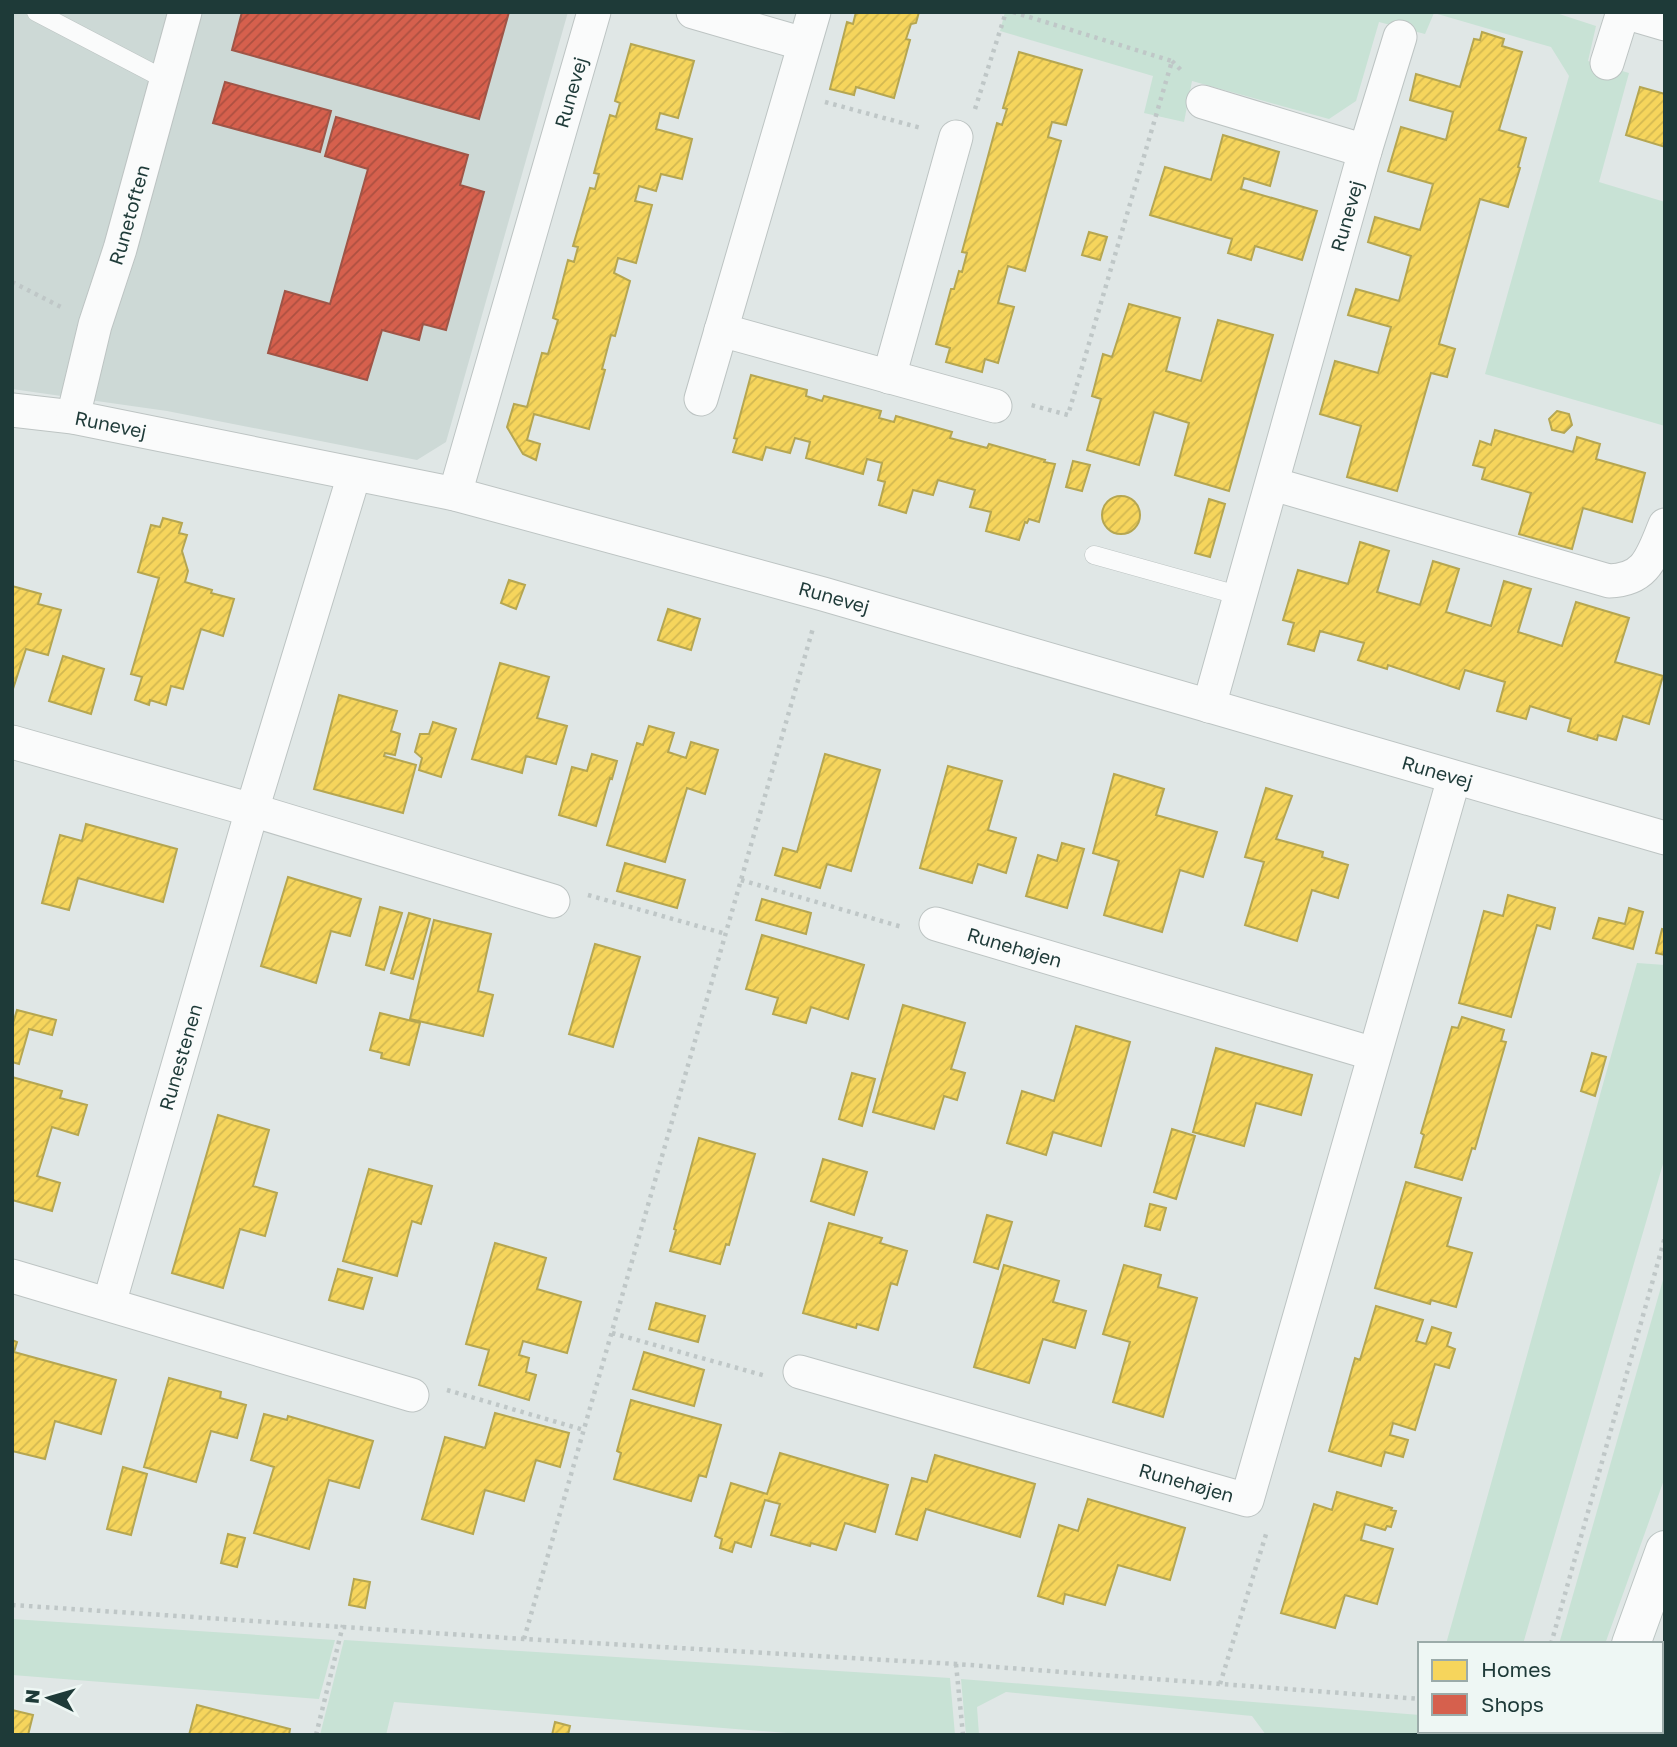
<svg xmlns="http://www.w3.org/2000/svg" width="1677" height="1747" font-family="'Golos Text',sans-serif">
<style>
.built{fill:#cdd9d6}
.green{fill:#c8e2d5}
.homes{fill:url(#homes-hatch);stroke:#b5a651;stroke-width:2}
.shops{fill:url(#shops-hatch);stroke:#9f5547;stroke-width:2}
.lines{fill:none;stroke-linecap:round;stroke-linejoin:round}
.lane-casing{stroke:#bdc4c3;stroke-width:19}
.street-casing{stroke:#bdc4c3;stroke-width:35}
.secondary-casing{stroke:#bcc5c3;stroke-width:40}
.path{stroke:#bfc7c7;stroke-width:4.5;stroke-dasharray:3.5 5;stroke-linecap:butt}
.lane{stroke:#fafbfb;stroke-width:18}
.street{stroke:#fafbfb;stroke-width:33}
.secondary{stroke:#fafbfb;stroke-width:38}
.labels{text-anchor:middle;stroke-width:7;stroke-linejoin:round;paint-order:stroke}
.street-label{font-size:19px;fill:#1e3a38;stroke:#eef7f4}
</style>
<defs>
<pattern id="homes-hatch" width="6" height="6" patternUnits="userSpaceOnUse" patternTransform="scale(1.75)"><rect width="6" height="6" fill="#f6d55c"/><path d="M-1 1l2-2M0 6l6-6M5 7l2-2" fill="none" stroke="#d2b851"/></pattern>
<pattern id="shops-hatch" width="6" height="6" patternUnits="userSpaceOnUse" patternTransform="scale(1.75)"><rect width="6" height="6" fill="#d6604d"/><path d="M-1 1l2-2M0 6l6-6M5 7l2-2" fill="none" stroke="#ad5041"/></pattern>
</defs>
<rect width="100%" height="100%" fill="#e0e7e6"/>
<path class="built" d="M12,12H568L446,442L417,460L167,411L12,389Z"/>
<path class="green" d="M1005,12H1553L1596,26L1588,61L1629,73L1599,182L1665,202V426L1485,374L1569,76L1551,47L1434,13L1425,34L1379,22L1356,101L1329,119L1192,81L1184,122L1144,113L1153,76L1000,31Z
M1637,963L1665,965V1157L1523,1644H1446Z
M1665,1273V1477L1605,1644H1559Z
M12,1619L335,1640L319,1699L12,1675Z
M344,1640L950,1678L955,1735H813L394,1702L386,1735H320Z
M961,1679L1420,1715V1731H1455L1457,1735H1266L1252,1716L1006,1692L977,1707L979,1735H966Z"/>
<path class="homes" d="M856,12H919L916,23L911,24L906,39L910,40L894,98L856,87L854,95L830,89L847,22L853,24Z
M1482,32L1504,39L1502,46L1522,52L1499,130L1526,138L1518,167L1520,168L1508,207L1480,199L1439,344L1455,349L1447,377L1431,373L1397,491L1347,477L1361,426L1320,414L1335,361L1378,373L1391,327L1348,315L1356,289L1399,301L1411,256L1368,242L1375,217L1420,230L1433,184L1388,171L1401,127L1446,140L1453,112L1410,100L1416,74L1460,87L1474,39L1480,40Z
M631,44L694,61L678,118L660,113L656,129L692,139L682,179L661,174L656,191L639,186L635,201L652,205L636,263L618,258L614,273L630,281L615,336L611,335L602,369L605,370L589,429L534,414L527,440L540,444L536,460L523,454L507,427L514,404L527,407L542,353L548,354L558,320L553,318L568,260L574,262L578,247L573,246L590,188L595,189L599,174L594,173L610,115L616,117L620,103L615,101Z
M1019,52L1082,70L1066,125L1052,122L1048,137L1061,141L1025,271L1008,266L998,303L1014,307L998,363L985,359L982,372L946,362L950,348L936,344L951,289H954L959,271L962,272L967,253L962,252L997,123L1002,125L1007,109L1003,108Z
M1640,87L1665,94V147L1626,135Z
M1223,135L1279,152L1270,186L1244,178L1241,189L1317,211L1302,260L1255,246L1251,260L1228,253L1232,239L1150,215L1165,167L1211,180Z
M1089,232L1107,237L1100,260L1082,255Z
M1129,304L1180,318L1166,371L1201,381L1218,320L1273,335L1229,491L1175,475L1189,423L1154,412L1139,465L1087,450L1101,399L1092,396L1103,354L1112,357Z
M751,375L807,390L806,396L822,401L824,396L881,411L879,418L894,422L896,416L952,432L950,438L987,448L989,444L1045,460L1044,462L1055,464L1039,522L1029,519L1027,523L1025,522L1019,540L986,531L991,512L970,507L975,490L938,480L933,495L913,490L906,513L879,505L885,482L878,480L882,463L867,459L863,474L806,458L810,442L795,438L790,453L766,447L762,460L733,452L737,439L734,438Z
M1557,411L1569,414L1572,425L1564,433L1552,430L1549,419Z
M1495,430L1573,452L1577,437L1600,444L1596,459L1645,473L1632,522L1583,508L1572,549L1519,534L1531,493L1482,479L1485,468L1473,465L1480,441L1491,445Z
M1073,461L1090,465L1082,491L1066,487Z
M1102 515a19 19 0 1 1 38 0a19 19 0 1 1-38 0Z
M1209,499L1225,504L1210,557L1195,553Z
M163,518L182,523L179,533L187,535L182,551L188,571L185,582L212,590L211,593L234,599L223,636L201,629L183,689L171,686L166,705L150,700L149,705L135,700L142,677L131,674L159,578L138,572L151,525L160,527Z
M1360,542L1389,551L1377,592L1420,605L1433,561L1459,569L1446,612L1491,626L1504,581L1531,589L1518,632L1562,646L1576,602L1629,618L1615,662L1663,676L1649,724L1623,716L1616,740L1598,735L1597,740L1568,731L1571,719L1530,706L1526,719L1497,711L1505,682L1465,670L1459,689L1388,665L1387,669L1358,660L1364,643L1320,631L1314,651L1288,644L1294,623L1283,620L1298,570L1348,584Z
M509,580L525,585L516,609L501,603Z
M12,586L41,594L38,604L61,610L48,655L26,649L12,692Z
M668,609L700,619L691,650L658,640Z
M63,656L104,669L91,714L49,701Z
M500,663L549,677L537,718L567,726L556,764L526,756L522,773L472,759Z
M339,695L397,711L391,731L400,734L395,755L385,753L384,756L416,765L403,813L314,789Z
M433,722L456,729L441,777L419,770L422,758L415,752L420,734H429Z
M649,726L674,733L668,752L686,758L691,742L718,750L705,794L687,788L665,862L607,845L637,743L643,745Z
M592,754L617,761L612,779L610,778L596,826L559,815L572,767L587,771Z
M825,754L880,770L851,871L827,864L820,888L775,875L783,848L797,852Z
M948,766L1002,781L988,830L1016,838L1006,873L978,864L972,883L920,868Z
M1114,774L1164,789L1156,815L1217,832L1203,877L1180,870L1162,932L1104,915L1119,861L1093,853Z
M1266,788L1292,796L1276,839L1323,852L1322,857L1348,865L1338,898L1312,890L1297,941L1245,925L1264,862L1245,857Z
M86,824L177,849L163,902L78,878L69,910L42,903L60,835L82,841Z
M1062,843L1084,849L1067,908L1026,896L1038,855L1057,861Z
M625,863L685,880L677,908L617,891Z
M288,877L361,899L350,936L331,931L316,983L261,966Z
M1508,895L1555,908L1550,929L1537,925L1511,1017L1459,1003L1484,911L1503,916Z
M762,899L811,913L806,934L756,920Z
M380,907L402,913L384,970L366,965Z
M1629,908L1643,912L1633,949L1593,938L1599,918L1625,924Z
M409,913L430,919L413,979L391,973Z
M434,920L491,934L478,991L493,995L483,1036L410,1019Z
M1662,929L1665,930V955L1656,953Z
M762,935L864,965L848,1019L811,1007L806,1023L773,1014L778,998L746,989Z
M595,944L640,957L613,1047L569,1034Z
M903,1005L965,1023L951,1069L965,1073L957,1100L944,1096L934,1129L873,1112Z
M17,1010L56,1020L52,1035L29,1029L19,1064L12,1062V1026Z
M380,1013L420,1023L409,1065L381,1058L382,1053L370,1050Z
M1462,1017L1504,1030L1501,1041L1506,1042L1475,1149L1472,1148L1462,1180L1415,1167L1424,1135L1421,1133L1452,1027L1458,1028Z
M1076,1026L1130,1042L1101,1146L1053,1132L1046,1155L1007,1143L1022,1091L1054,1101Z
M1216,1048L1312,1075L1301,1115L1256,1103L1244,1146L1193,1132Z
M1592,1053L1606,1057L1595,1096L1581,1091Z
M852,1073L875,1079L862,1126L839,1119Z
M12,1077L62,1091L60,1098L87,1105L78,1135L52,1127L37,1176L60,1183L52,1211L12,1200Z
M218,1115L269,1130L253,1186L277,1193L265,1236L240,1229L223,1288L172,1273Z
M1172,1129L1195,1136L1176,1199L1154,1192Z
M699,1138L755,1154L729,1245L726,1244L720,1264L670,1251L676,1230L674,1229Z
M823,1159L867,1172L854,1215L811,1201Z
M369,1169L432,1186L421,1224L412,1221L397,1276L343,1261Z
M1406,1182L1461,1198L1447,1246L1472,1253L1456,1307L1431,1300L1430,1304L1375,1288Z
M1150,1204L1166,1208L1160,1230L1145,1226Z
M987,1215L1012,1222L998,1269L974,1262Z
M829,1223L882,1238L880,1243L907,1251L897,1285L891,1283L878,1330L857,1324L856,1328L803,1313Z
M495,1243L546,1258L537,1289L581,1302L567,1353L523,1341L519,1355L529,1358L526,1372L536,1375L529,1400L479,1385L489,1350L466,1344Z
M1004,1265L1059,1281L1053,1302L1086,1311L1075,1348L1043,1339L1029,1383L974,1367Z
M1124,1265L1161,1275L1158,1287L1197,1298L1163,1417L1113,1402L1130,1342L1103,1334Z
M338,1269L372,1278L363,1309L329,1300Z
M656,1303L705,1316L698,1342L649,1329Z
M1376,1306L1423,1320L1416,1341L1426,1344L1432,1327L1451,1333L1447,1346L1455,1349L1449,1368L1435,1364L1415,1430L1393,1423L1390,1435L1408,1440L1403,1457L1385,1452L1381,1466L1329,1451L1355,1358L1360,1360Z
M12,1340L17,1342L14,1352L116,1380L101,1434L55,1421L45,1459L12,1451Z
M644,1352L704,1370L694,1406L633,1389Z
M169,1378L221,1392L220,1398L246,1405L237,1438L211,1431L196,1482L144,1467Z
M631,1400L721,1425L706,1477L699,1475L691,1501L614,1479L621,1453L617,1451Z
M495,1413L569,1433L560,1467L536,1460L524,1501L485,1490L473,1534L422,1519L445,1437L485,1448Z
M264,1414L287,1420L288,1416L373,1441L359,1488L329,1480L309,1549L254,1533L274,1467L251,1460Z
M780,1453L888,1485L875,1532L845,1523L836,1550L811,1543L810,1546L771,1535L780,1504L765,1500L751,1547L735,1542L732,1552L720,1548L722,1539L715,1536L731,1483L767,1494Z
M935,1455L1035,1484L1020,1537L926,1509L917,1540L896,1534L912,1478L927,1482Z
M123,1467L147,1474L131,1535L107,1529Z
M1337,1492L1392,1508L1391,1510L1396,1511L1391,1527L1387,1526L1385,1530L1365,1524L1361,1540L1393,1549L1377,1604L1345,1595L1335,1628L1281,1613L1314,1504L1332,1510Z
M1088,1499L1185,1528L1170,1580L1118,1565L1105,1605L1065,1594L1063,1604L1038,1596L1059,1525L1078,1531Z
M228,1534L245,1538L237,1567L221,1563Z
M354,1579L370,1582L365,1608L349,1605Z
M197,1705L290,1729L289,1735H189Z
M12,1710L33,1715L28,1735H12Z
M555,1722L570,1726L568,1735H552Z"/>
<path class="shops" d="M242,12H509L479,119L232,50Z
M225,82L331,111L320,152L213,123Z
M336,117L468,155L460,185L484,192L446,330L423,324L419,340L382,330L367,380L268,353L285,291L330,304L368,169L325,156Z"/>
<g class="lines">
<g class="lane-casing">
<path id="lane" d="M36,12L166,80
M1094,555L1241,596"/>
</g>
<g class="street-casing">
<g id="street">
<path d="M693,12L804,44"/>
<path d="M1624,12L1665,24"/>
<path d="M1607,63L1623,12"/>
<path d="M1203,102L1365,151"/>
<path d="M721,330L995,406"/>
<path d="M889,377L956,137"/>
<path d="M701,399L814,12"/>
<path id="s1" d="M12,410L73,417L455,494L823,594L1665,838"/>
<path id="s2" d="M73,417L95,325L120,249L185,12"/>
<path d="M1273,484L1609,581C1647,580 1652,556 1665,525"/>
<path id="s3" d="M455,494L594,12"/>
<path id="s4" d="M1209,706L1365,151L1400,37"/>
<path d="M12,742L252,810L553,901"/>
<path id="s5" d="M936,924L1374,1054"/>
<path d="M12,1276L412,1395"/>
<path id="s6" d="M109,1304L252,810L354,475"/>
<path id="s7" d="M800,1372L1247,1500L1454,778"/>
</g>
</g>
<g class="secondary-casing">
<path id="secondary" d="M1631,1644L1665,1550
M1598,1735L1600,1731"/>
</g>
<path class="path" d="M1013,12L1172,61L1068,415L1031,405
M1172,61L1184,73
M825,102L921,128
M975,109L1006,12
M12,282L63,308
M741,880L902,927
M588,895L726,934
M612,1333L766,1376
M447,1390L584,1430
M12,1605L524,1639L956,1664L1420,1699
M524,1639L813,628
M1551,1644L1665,1237
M956,1664L963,1735
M1220,1684L1267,1531
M1531,1731L1540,1735
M316,1735L343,1625
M1469,1735L1470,1731"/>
<use href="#lane" class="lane"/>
<use href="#street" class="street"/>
<use href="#secondary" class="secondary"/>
</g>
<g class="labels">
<g class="street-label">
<text dy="7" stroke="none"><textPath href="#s3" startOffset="418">Runevej</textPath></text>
<text dy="7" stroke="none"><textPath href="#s2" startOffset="210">Runetoften</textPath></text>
<text dy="7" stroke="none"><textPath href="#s4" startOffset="509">Runevej</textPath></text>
<text dy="7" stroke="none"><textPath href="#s1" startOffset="100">Runevej</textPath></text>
<text dy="7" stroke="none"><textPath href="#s1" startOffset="844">Runevej</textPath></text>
<text dy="7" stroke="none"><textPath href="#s1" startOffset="1472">Runevej</textPath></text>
<text dy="7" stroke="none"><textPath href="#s5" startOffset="82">Runehøjen</textPath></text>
<text dy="7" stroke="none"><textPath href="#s6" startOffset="257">Runestenen</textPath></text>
<text dy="7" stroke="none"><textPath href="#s7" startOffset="402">Runehøjen</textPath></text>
</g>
</g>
<rect width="1677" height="1747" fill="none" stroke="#1e3a38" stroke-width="28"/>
<rect x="1418" y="1642" width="245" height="91" fill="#eef7f4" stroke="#9baba9" stroke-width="2"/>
<rect x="1432" y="1660" width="35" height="21" fill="#f6d55c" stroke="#9baba9" stroke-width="2"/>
<text x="1481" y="1677" font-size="21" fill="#1e3a38">Homes</text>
<rect x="1432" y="1694" width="35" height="21" fill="#d6604d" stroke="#9baba9" stroke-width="2"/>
<text x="1481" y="1712" font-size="21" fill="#1e3a38">Shops</text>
<g transform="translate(49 1698) rotate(275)" stroke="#eef7f4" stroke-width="5" paint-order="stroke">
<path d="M0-5L12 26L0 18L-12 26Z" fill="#1e3a38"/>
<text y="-10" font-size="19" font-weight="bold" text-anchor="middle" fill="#1e3a38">N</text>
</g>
</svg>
